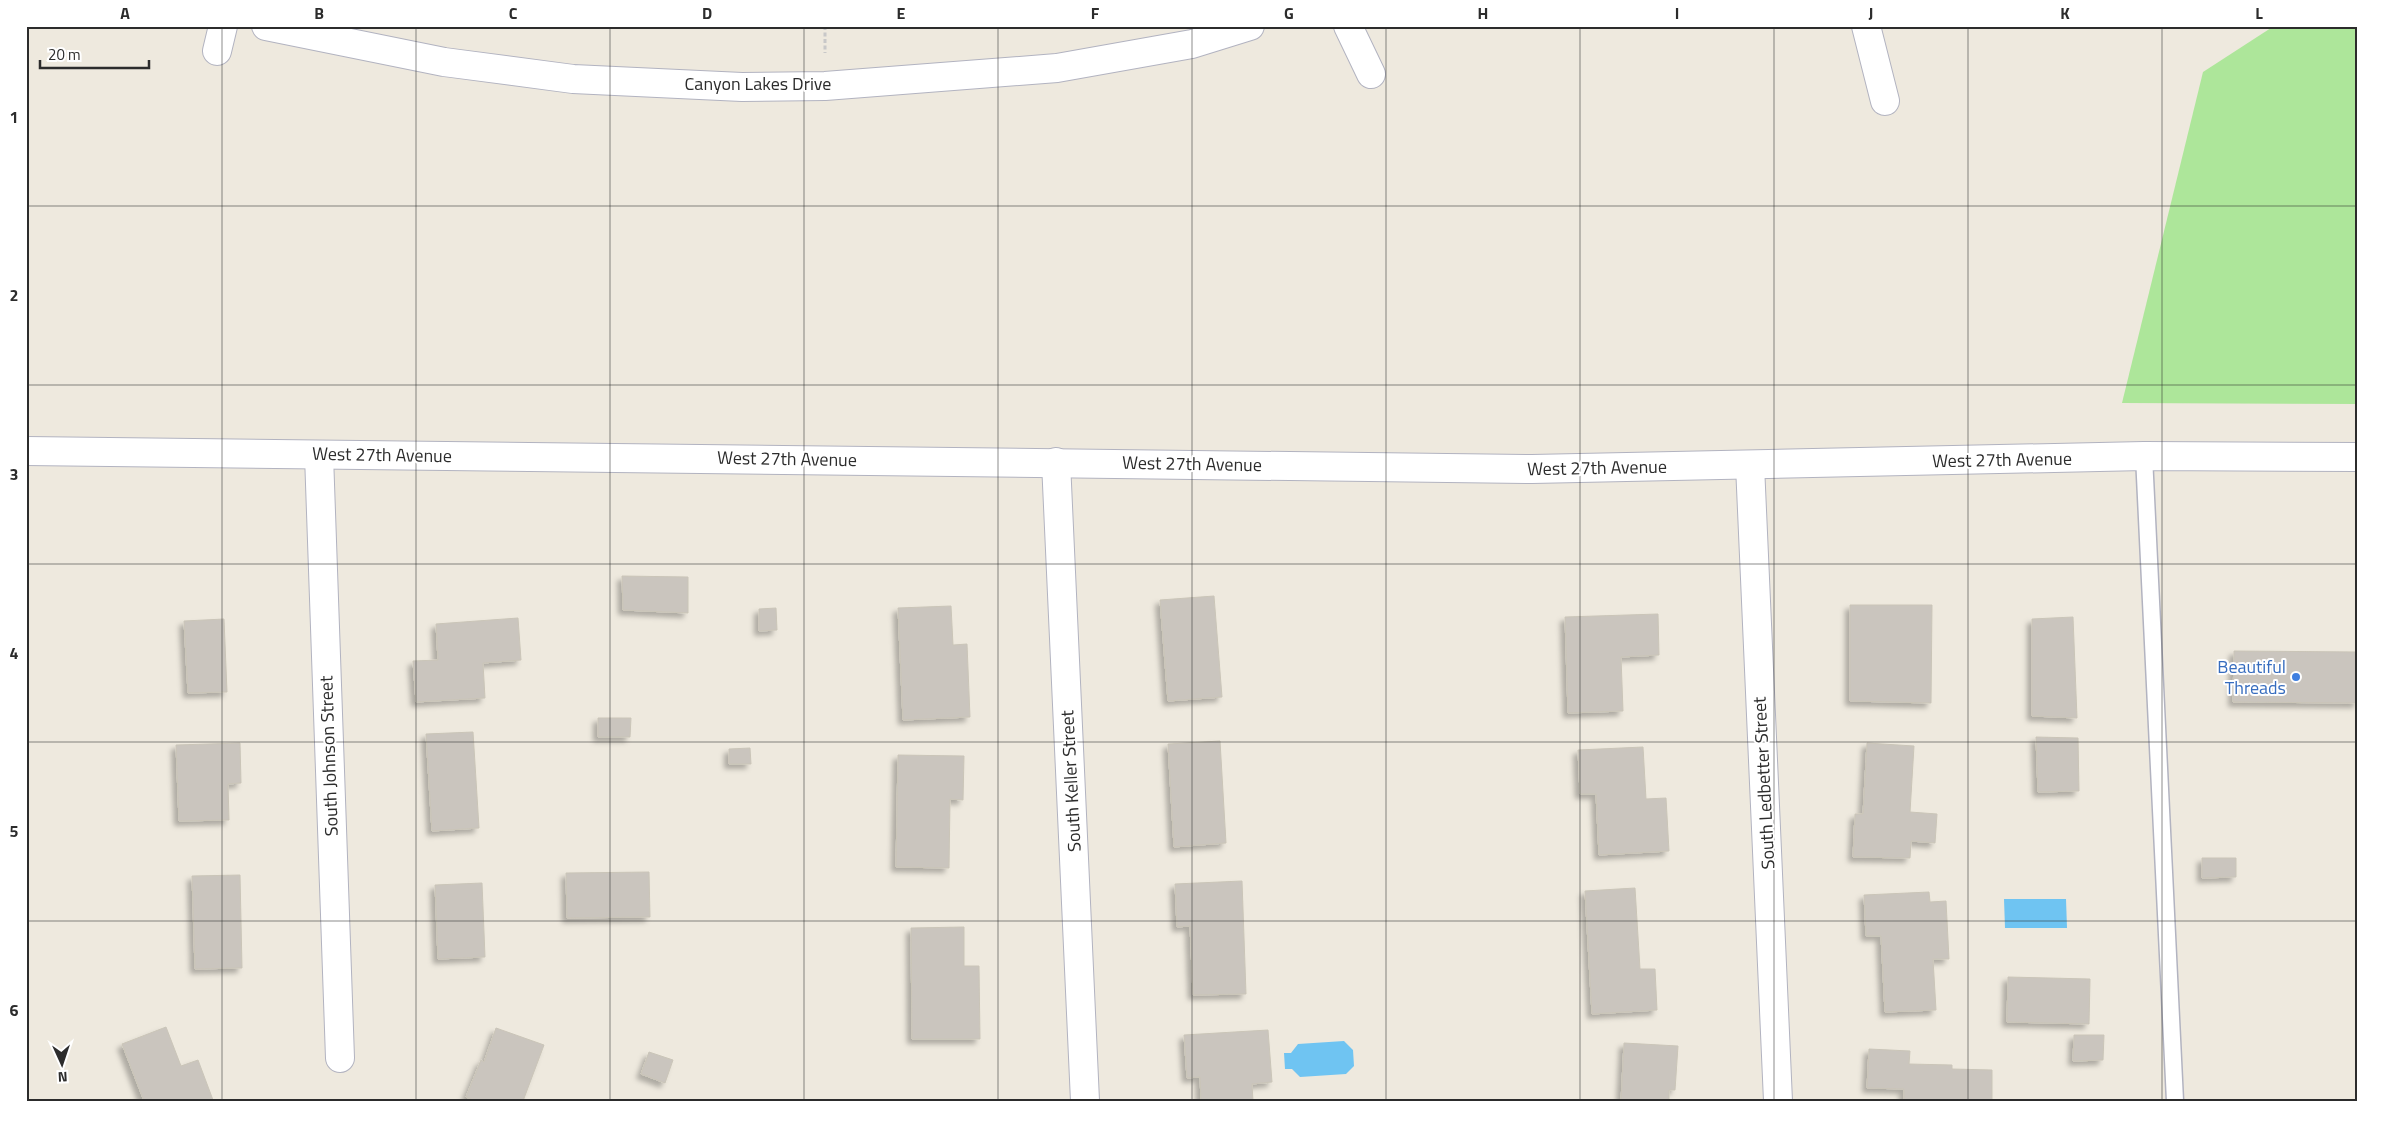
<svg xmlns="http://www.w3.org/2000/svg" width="2384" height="1127" font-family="'Titillium Web',sans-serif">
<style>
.green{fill:#ade69a}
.water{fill:#6fc4f2}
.building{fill:#cac5be;stroke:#cac5b8;filter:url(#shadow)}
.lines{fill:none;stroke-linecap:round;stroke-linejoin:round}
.service-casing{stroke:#b2b3c0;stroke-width:19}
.minor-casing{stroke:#b2b3c0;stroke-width:30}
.tertiary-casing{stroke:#b2b3c0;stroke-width:30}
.secondary-casing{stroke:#b2b3c0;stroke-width:30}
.path{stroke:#c8c8c8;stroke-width:3;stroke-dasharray:4 2.5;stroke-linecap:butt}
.service{stroke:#fff;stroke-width:16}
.minor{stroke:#fff;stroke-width:28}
.tertiary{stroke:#fff;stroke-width:28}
.secondary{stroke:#fff;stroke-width:28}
.grid{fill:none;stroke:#2c2c2c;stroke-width:1;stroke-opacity:0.55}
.shop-dot{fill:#3f7fe0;stroke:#fff;stroke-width:2}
.labels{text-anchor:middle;stroke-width:4;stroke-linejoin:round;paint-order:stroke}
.street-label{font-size:18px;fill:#2c2c2c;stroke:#fff}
.shop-label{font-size:18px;fill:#366cbe;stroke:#fff;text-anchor:end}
.neatline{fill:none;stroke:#2c2c2c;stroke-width:2}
.grid-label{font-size:16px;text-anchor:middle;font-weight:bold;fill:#2c2c2c}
</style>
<defs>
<filter id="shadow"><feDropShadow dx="-4.5" dy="4.5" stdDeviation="2.5" flood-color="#0004"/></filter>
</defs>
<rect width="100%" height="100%" fill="#eee9de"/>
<path class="green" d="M2274,26H2358V404L2122,403L2203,72Z"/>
<path class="water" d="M2004,899H2066L2067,928H2005Z
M1344,1041L1353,1050L1354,1066L1346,1074L1300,1077L1292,1069H1285L1284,1053H1291L1298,1044Z"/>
<path class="building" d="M622,576L688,577V613L623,610Z
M1214,596L1222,697L1168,701L1160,600Z
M1850,605H1932L1931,703L1850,701Z
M951,606L953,645L967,644L970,717L903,720L898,608Z
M776,608L777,630L759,631V609Z
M1658,614L1659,655L1621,657L1623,711L1568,713L1565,617Z
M2073,617L2077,718L2032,716V619Z
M518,618L521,660L483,663L485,698L416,702L413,661L438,660L436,624Z
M224,619L227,692L188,693L184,621Z
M2234,651L2358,652V703L2233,702Z
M598,718H631L630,737H598Z
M473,732L479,828L432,831L426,734Z
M2036,737L2078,738L2079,791L2038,792Z
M1220,741L1226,843L1174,847L1168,744Z
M240,743L241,783L228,784L229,820L179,821L176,745Z
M1867,743L1914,746L1910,812L1937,814L1935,843L1911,841L1910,858L1853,857L1855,814H1863Z
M1643,747L1646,799L1666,798L1669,851L1599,855L1596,794H1580L1578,750Z
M750,748L751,764H729V749Z
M898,755L964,756L963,800L950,799L949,868L896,867Z
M2202,858H2236V877L2202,878Z
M649,872L650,917L567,918L566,873Z
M240,875L242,968L195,969L192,876Z
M1242,881L1246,994L1193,995L1190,926L1177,927L1175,884Z
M482,883L485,957L438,959L435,885Z
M1635,888L1640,969H1655L1657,1010L1592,1014L1585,891Z
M1929,892L1930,902L1946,901L1949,959H1933L1936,1010L1885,1012L1881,936H1866L1864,895Z
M964,927V966H979L980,1039H912L911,928Z
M2008,977L2090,979L2089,1024L2007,1022Z
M166,1027L181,1066L198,1060L213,1100L144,1101L122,1044Z
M496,1028L544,1045L523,1101H475L466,1097L481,1060L484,1062Z
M1268,1030L1272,1082L1252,1084L1253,1101H1201L1200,1077L1187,1078L1184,1035Z
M2074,1035H2104L2103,1060L2073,1061Z
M1624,1043L1678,1046L1675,1090H1669V1101H1621Z
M1869,1049L1910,1051L1909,1064L1952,1065V1069L1992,1070V1101H1904V1089L1867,1088Z
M649,1052L673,1060L665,1083L641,1074Z"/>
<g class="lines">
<g class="service-casing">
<path id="service" d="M2144,456L2175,1101"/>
</g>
<g class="minor-casing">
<path id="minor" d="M1348,26L1371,74
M1866,26L1885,101
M217,51L223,26
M319,455L340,1058
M1056,462L1085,1101
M1750,465L1778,1101"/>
</g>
<g class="tertiary-casing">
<path id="tertiary" d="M266,26L444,62L573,79L742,87L825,86L1057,68L1192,44L1250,26"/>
</g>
<g class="secondary-casing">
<path id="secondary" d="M26,451L1532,469L2144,456L2358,457"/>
</g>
<path class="path" d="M825,26V53"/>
<use href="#service" class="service"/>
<use href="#minor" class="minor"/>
<use href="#tertiary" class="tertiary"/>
<use href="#secondary" class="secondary"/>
</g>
<path class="grid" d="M222,26V1101M416,26V1101M610,26V1101M804,26V1101M998,26V1101M1192,26V1101M1386,26V1101M1580,26V1101M1774,26V1101M1968,26V1101M2162,26V1101M26,206H2358M26,385H2358M26,564H2358M26,742H2358M26,921H2358"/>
<circle class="shop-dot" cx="2296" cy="677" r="5"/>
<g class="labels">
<g class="street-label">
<text x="758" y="90">Canyon Lakes Drive</text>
<text transform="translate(382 455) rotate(1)" y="6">West 27th Avenue</text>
<text transform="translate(787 459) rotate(1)" y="6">West 27th Avenue</text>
<text transform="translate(2002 460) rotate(-1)" y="6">West 27th Avenue</text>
<text transform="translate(1192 464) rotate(1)" y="6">West 27th Avenue</text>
<text transform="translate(1597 468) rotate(-1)" y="6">West 27th Avenue</text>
<text transform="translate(329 756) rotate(-92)" y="6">South Johnson Street</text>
<text transform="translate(1071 781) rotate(-93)" y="6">South Keller Street</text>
<text transform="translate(1764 783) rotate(-93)" y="6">South Ledbetter Street</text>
</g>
<g class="shop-label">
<text x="2286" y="673">Beautiful<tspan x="2286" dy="21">Threads</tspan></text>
</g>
</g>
<rect width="2384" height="1127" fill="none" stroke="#ffffff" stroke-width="55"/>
<g transform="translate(62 1064) rotate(177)" stroke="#ffffff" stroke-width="4" paint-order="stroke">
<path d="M0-4L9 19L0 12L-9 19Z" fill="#2c2c2c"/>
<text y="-8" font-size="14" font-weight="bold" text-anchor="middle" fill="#2c2c2c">N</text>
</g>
<path d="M40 60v8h109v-8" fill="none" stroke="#2c2c2c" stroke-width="2.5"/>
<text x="48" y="60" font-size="15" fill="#2c2c2c" stroke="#ffffff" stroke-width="4" paint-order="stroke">20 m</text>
<rect x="28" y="28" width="2328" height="1072" class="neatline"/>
<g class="grid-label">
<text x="125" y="19">A</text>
<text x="319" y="19">B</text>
<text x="513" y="19">C</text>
<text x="707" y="19">D</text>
<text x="901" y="19">E</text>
<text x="1095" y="19">F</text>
<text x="1289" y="19">G</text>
<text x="1483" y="19">H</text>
<text x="1677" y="19">I</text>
<text x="1871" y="19">J</text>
<text x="2065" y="19">K</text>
<text x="2259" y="19">L</text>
<text x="14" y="123">1</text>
<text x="14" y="301">2</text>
<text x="14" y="480">3</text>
<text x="14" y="659">4</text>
<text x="14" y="837">5</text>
<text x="14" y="1016">6</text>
</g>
</svg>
